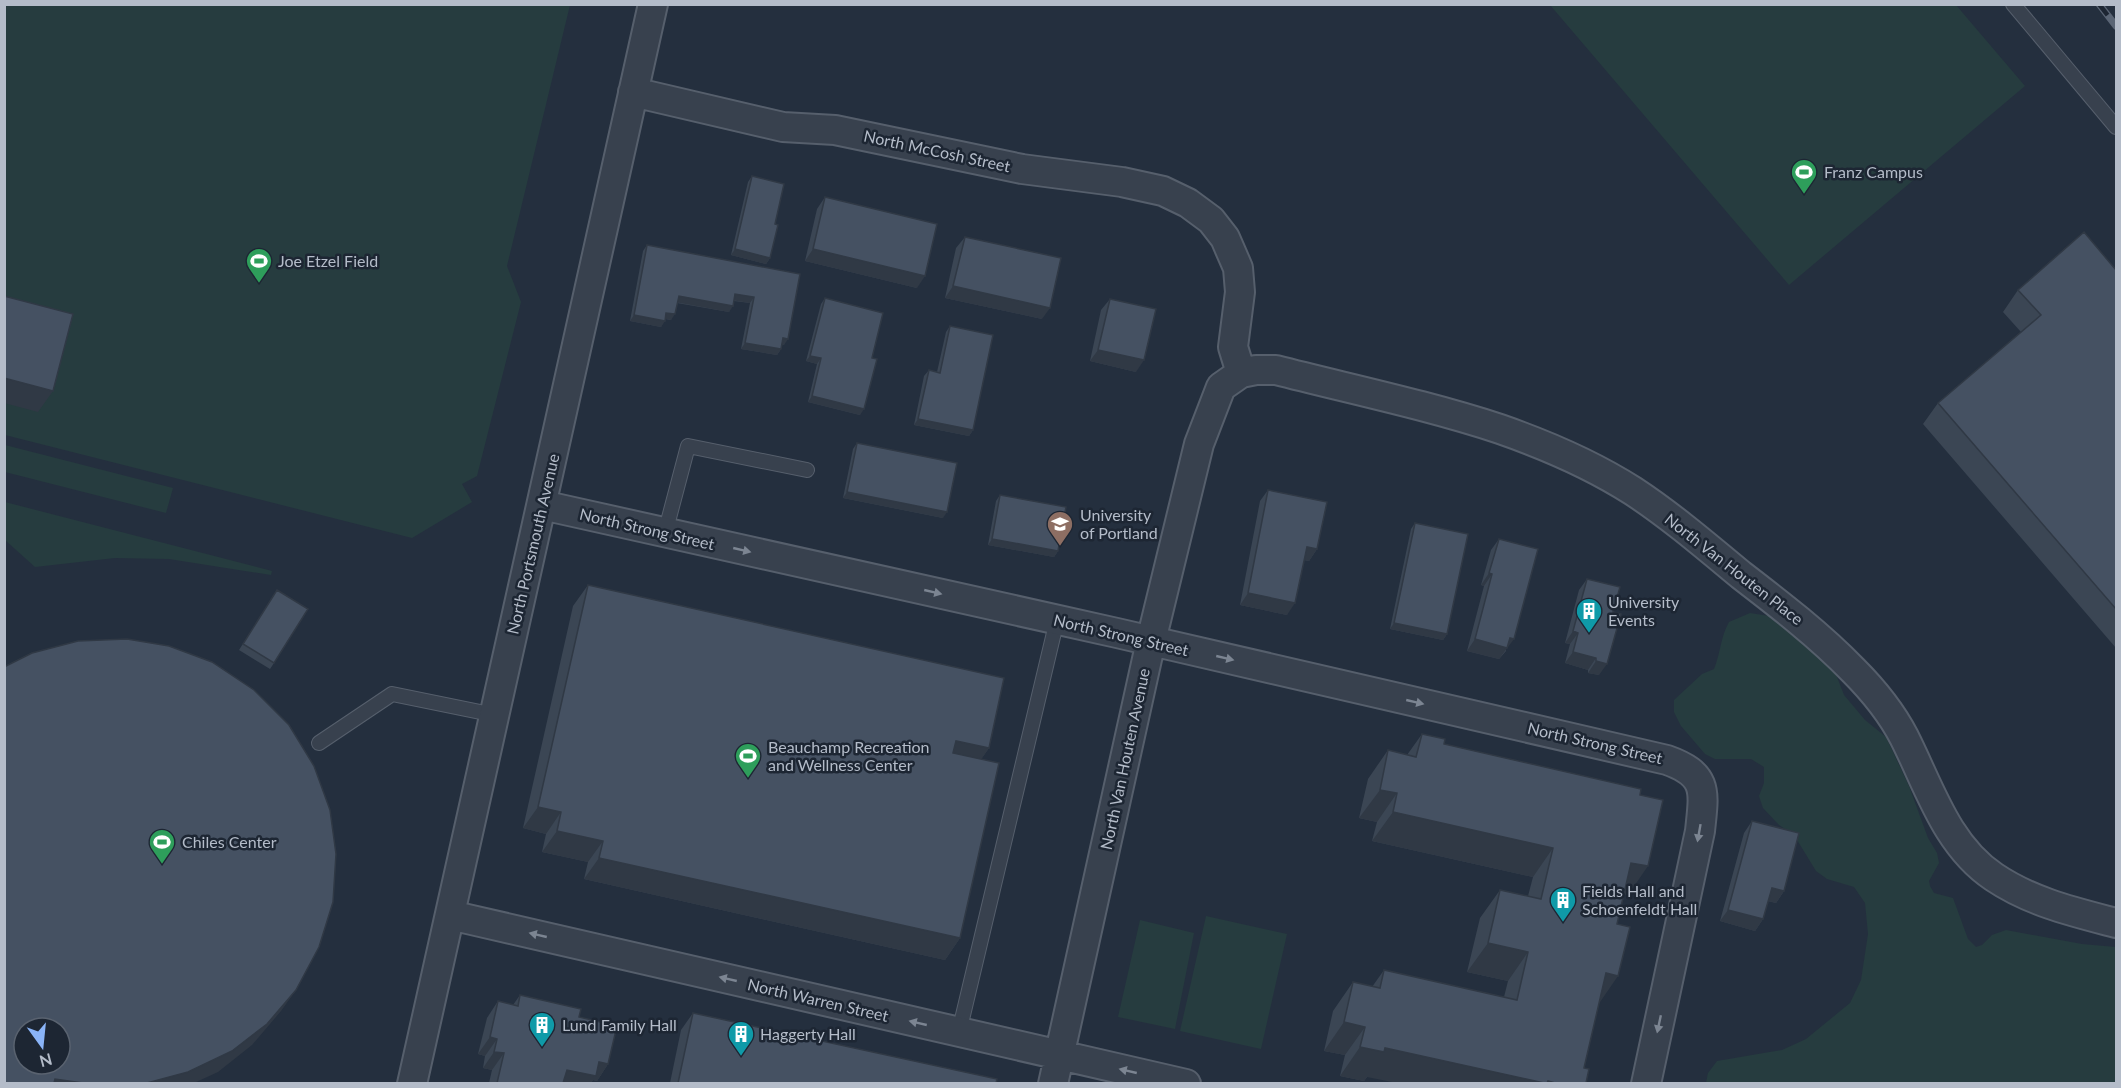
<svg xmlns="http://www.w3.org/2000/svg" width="2121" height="1088" font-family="Lato,sans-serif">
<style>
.green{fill:#263c3f}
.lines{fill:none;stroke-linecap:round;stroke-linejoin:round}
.lane-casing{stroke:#565f6c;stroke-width:16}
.street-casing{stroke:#565f6c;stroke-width:32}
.lane{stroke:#38414e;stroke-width:14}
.street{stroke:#38414e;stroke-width:28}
.rail-casing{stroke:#5a6575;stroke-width:7}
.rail{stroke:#1d2633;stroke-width:4.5;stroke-dasharray:14;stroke-linecap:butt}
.wall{fill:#3b4654}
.shaded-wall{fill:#303945}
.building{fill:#455162;stroke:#303945;stroke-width:1.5;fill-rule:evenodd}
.oneway{fill:#7c8592}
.labels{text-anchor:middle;stroke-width:5;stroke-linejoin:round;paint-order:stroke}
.street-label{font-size:16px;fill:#b4bcc9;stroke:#1d2633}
.poi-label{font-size:16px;fill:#b4bcc9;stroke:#1d2633;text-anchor:start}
</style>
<rect width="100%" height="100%" fill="#242f3e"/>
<path class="green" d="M4,5H570L507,266L521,302L477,476L462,484L472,502L412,538L5,435Z
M1550,5H1956L2025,86L1789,285Z
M5,445L173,488L166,513L5,472Z
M5,502L272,571L271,575L169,559L115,558L35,567L5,540Z
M1750,613L1769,616L1792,627L1812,643L1837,677L1844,695L1865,720L1886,737L1909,786L1928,838L1937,853L1939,863L1929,881L1930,886L1934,893L1953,898L1968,939L1976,947L1982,945L1992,935L2006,930L2082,944L2116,947V1083H1706L1708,1073L1717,1061L1782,1050L1806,1039L1850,1003L1861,980L1868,934L1865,903L1854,887L1827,879L1816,871L1794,835L1779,825L1763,808L1759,796L1764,783V767L1751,759H1715L1705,754L1681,726L1674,712V700L1702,674L1714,669C1721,652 1720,638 1729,622Z
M1206,916L1287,934L1261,1049L1180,1031Z
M1140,920L1194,933L1175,1029L1118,1017Z"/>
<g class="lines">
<g class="lane-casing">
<path id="lane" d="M2013,4L2116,127
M665,533L688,446L807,470
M319,743L392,694L495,715
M959,1032L1057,620"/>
</g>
<g class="street-casing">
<path id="street" d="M633,92L783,127L835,130L1022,169L1122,182L1163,191L1188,203L1211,220L1225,238L1238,268L1240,292L1233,347L1241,373
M542,505L1117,633L1667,760C1709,775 1704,792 1700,831L1646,1084
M450,915L1186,1084
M412,1084L653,4
M1053,1084L1151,641L1199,444L1221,387L1241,373L1256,370H1276C1350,389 1427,405 1500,429C1543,444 1594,466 1633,491C1671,516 1706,546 1741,575C1780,605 1819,635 1853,670C1873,690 1891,712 1904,737C1929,786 1946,845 1994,877C2031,902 2074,912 2116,923"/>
</g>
<use href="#lane" class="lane"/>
<use href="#street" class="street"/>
<g class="rail-casing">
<path id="rail" d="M2099,4L2116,26"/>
</g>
<use href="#rail" class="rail"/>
</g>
<path class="wall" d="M752,176L775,224L770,258L766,264L731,255L748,182Z
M825,197L917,288L805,261L817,209Z
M965,237L1042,319L945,298L956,248Z
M647,245L800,274L784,345L782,344L781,349L777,355L741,349L750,303L734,301L729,312L677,303L671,320L665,319L661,327L630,321L643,251Z
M2116,270V648L1923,424L1938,403L2021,332L2003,312L2018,290Z
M825,298L872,358L860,415L808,402L817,364L806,361L821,304Z
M1110,299L1136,372L1090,361L1101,310Z
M950,326L973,430L969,436L914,425L924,376L929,370L937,372L946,332Z
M857,443L943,518L843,498L853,449Z
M1268,490L1317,549L1309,561L1304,560L1287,615L1240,605L1260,501Z
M1000,495L1058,551L1054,557L988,545L996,501Z
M1415,523L1447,634L1443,640L1390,629L1411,529Z
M1499,539L1506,651L1499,659L1467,651L1484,586L1481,585L1491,550Z
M1587,579L1613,612L1599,675L1588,673V670L1565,663L1570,644L1565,643L1579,590Z
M588,585L989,748L981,759L960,938L945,960L584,879L588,862L542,852L546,834L523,828L573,606Z
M273,596L274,663L270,669L239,650Z
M1422,734L1444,744L1628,895L1624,894L1617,924L1618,976L1367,1077L1364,1081L1340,1076L1345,1055L1324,1051L1333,1011L1353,982L1372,987L1384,970L1504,997L1508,981L1467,972L1480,918L1500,890L1528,896L1533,877L1372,841L1377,822L1359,818L1368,779L1388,750L1407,755Z
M1752,821L1784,891L1776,903L1768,901L1763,919L1755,931L1720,921L1744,833Z
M520,995L579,1017L608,1064L597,1081L593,1080L591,1083H489L492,1070L483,1068L485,1056L478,1054L487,1018L498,1001L513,1005Z
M693,1013L996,1083H670L681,1030Z"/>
<path class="shaded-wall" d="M735,249L770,258L766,264L731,255Z
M813,249L925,276L917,288L805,261Z
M953,286L1050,308L1042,319L945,298Z
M735,294L754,297L750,303L731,300Z
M679,296L733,306L729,312L675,302Z
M666,313L675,314L671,320L662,318Z
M634,315L665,321L661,327L630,321Z
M783,338L788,339L784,345L779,344Z
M745,343L781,349L777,355L741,349Z
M1098,350L1144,360L1136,372L1090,361Z
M810,356L821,358L817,364L806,361Z
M4,378L53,391L38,412L4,403Z
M812,396L864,409L860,415L808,402Z
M918,419L973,430L969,436L914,425Z
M847,492L947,512L943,518L843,498Z
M992,539L1058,551L1054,557L988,545Z
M1307,547L1317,549L1309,561L1299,559Z
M1489,573L1492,574L1484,586L1481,585Z
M1248,593L1295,603L1287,615L1240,605Z
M1394,623L1447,634L1443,640L1390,629Z
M1573,631L1578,633L1570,644L1565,643Z
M1510,638L1514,639L1499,659L1467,651L1475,639Z
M1573,652L1596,658L1588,670L1565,663Z
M1596,661L1607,664L1599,675L1588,673Z
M956,741L989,748L974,770L941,763Z
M1380,790L1397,793L1377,822L1359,818Z
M538,807L561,812L546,834L523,828Z
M1393,812L1553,848L1533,877L1372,841Z
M557,831L603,841L588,862L542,852Z
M599,858L960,938L945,960L584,879Z
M1631,863L1648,866L1628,895L1611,891Z
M1772,888L1784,891L1776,903L1764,900Z
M1728,910L1763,919L1755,931L1720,921Z
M1488,943L1528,952L1508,981L1467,972Z
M1606,973L1618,976L1598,1005Z
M296,990L281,1011L252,1045L218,1072L194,1083H147Z
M1344,1022L1365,1027L1345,1055L1324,1051Z
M490,1037L497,1039L485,1056L478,1054Z
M1360,1047L1385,1048L1544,1083H1397L1367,1077L1364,1081L1340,1076Z
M494,1052L504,1053L492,1070L483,1068Z
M599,1062L608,1064L597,1081L593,1080L591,1083H557L567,1070Z
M55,1079L83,1083H52Z"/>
<path class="building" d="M752,176L784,184L775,224L778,225L770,258L735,249Z
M825,197L937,224L925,276L813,249Z
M2084,232L2116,270V609L1938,403L2041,315L2018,290Z
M965,237L1061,258L1050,308L953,286Z
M647,245L800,274L788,339L783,338L781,349L745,343L754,297L735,294L733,306L679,296L675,314L666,313L665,321L634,315Z
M4,296L73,314L53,391L4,378Z
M825,298L883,313L872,358L877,359L864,409L812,396L821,358L810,356Z
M1110,299L1156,309L1144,360L1098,350Z
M950,326L993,335L973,430L918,419L929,370L940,373Z
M857,443L957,463L947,512L847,492Z
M1268,490L1327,502L1317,549L1307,547L1295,603L1248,593Z
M1000,495L1066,507L1058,551L992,539Z
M1415,523L1468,534L1447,634L1394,623Z
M1499,539L1538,549L1514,639L1510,638L1507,648L1475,639L1492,574L1489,573Z
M1587,579L1620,587L1613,612L1621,614L1607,664L1596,661V658L1573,652L1578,633L1573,631Z
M588,585L1004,678L989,748L956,741L953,753L999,763L960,938L599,858L603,841L557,831L561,812L538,807Z
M277,590L308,609L274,663L243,644Z
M127,639L169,646L212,662L254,690L289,725L314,766L330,810L336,854L333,902L319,947L296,990L267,1024L232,1051L188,1072L147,1083H83L55,1079L54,1083H4V667L32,653L78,641ZM24,1028H60V1064H24Z
M1422,734L1445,739L1444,744L1641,789L1640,795L1663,800L1648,866L1631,863L1617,924L1630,927L1618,976L1606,973L1584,1068L1589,1069L1586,1083H1555L1548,1081L1547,1083H1544L1385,1048L1384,1052L1360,1047L1365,1027L1344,1022L1353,982L1380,988L1384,970L1517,1000L1528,952L1488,943L1494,917L1500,890L1541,899L1553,848L1393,812L1397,793L1380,790L1388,750L1416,757Z
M1752,821L1799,833L1784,891L1772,888L1763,919L1728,910Z
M520,995L581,1009L579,1017L617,1026L608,1064L599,1062L596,1076L567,1070L563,1083H497L504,1053L494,1052L497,1039L490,1037L498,1001L518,1006Z
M693,1013L997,1079L996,1083H678Z"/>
<defs><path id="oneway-solid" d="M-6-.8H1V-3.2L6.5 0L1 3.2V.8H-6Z" transform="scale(1.5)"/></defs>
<g class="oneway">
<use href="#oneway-solid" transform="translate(742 550) rotate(13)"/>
<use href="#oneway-solid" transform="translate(933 592) rotate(13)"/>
<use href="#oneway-solid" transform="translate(1225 658) rotate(13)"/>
<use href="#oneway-solid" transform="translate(1415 702) rotate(13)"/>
<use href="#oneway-solid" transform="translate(1699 833) rotate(100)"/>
<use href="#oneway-solid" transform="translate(538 935) rotate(-167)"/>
<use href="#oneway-solid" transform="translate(728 979) rotate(-167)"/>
<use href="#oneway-solid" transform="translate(918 1023) rotate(-167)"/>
<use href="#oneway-solid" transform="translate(1659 1024) rotate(102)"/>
<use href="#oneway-solid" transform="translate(1128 1071) rotate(-167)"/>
</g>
<defs>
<g id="stadium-pin" transform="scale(1.35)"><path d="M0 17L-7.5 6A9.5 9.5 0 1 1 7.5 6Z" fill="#2e9e5b" stroke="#1d2633"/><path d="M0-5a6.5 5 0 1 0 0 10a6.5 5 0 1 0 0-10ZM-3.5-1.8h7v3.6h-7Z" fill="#fff"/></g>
<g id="university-pin" transform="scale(1.35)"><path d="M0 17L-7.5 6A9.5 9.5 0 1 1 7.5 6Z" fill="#8d6e63" stroke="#1d2633"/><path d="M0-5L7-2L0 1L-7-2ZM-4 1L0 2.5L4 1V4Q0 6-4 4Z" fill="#fff"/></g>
<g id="building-pin" transform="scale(1.35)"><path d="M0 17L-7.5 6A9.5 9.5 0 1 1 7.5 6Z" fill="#0f9aa8" stroke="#1d2633"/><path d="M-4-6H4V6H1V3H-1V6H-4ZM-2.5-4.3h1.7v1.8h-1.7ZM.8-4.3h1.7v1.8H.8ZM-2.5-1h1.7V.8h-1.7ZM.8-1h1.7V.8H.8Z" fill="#fff"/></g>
</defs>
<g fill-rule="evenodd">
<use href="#stadium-pin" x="1804" y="172"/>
<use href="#stadium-pin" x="259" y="261"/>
<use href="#university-pin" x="1060" y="524"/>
<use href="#building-pin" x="1589" y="611"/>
<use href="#stadium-pin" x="748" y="756"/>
<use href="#stadium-pin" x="162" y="842"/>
<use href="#building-pin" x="1563" y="900"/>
<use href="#building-pin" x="542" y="1025"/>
<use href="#building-pin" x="741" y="1034"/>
</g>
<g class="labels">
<g class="street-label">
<text transform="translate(937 151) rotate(12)" y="6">North McCosh Street</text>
<text transform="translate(647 529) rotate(13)" y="6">North Strong Street</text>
<text transform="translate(533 544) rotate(-77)" y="6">North Portsmouth Avenue</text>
<text transform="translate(1734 569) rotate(38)" y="6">North Van Houten Place</text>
<text transform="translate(1121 635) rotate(13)" y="6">North Strong Street</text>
<text transform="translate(1595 743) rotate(13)" y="6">North Strong Street</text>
<text transform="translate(1125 759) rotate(-78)" y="6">North Van Houten Avenue</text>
<text transform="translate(818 1000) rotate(13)" y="6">North Warren Street</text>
</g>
<g class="poi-label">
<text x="1824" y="178">Franz Campus</text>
<text x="278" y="267">Joe Etzel Field</text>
<text x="1080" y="521">University<tspan x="1080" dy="18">of Portland</tspan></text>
<text x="1608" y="608">University<tspan x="1608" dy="18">Events</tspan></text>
<text x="768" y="753">Beauchamp Recreation<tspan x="768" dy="18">and Wellness Center</tspan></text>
<text x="182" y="848">Chiles Center</text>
<text x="1582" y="897">Fields Hall and<tspan x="1582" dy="18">Schoenfeldt Hall</tspan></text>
<text x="562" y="1031">Lund Family Hall</text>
<text x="760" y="1040">Haggerty Hall</text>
</g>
</g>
<rect width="2121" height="1088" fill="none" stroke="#b4bcc9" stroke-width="12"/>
<g transform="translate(42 1046) rotate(165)"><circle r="28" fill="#1d2633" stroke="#59626f" stroke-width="1.5"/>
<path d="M0-4.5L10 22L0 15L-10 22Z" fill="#8ab4f8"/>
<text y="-9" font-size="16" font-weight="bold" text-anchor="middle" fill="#b4bcc9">N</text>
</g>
</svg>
